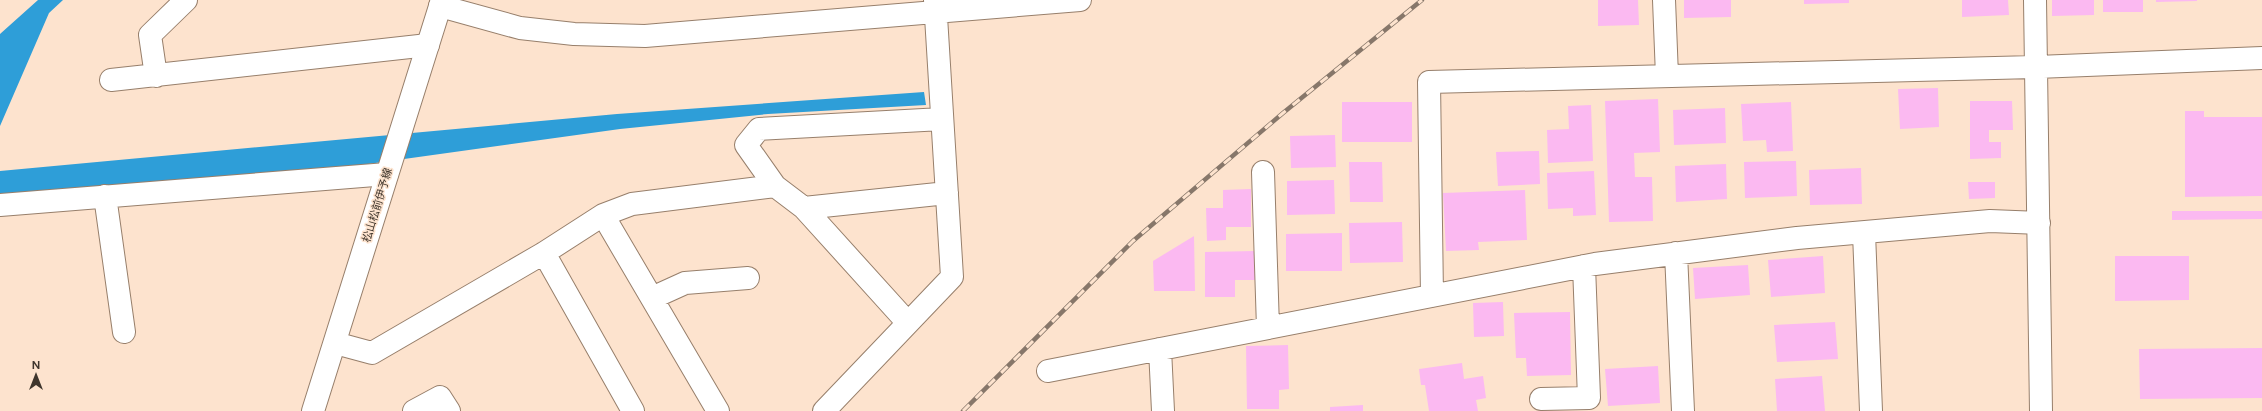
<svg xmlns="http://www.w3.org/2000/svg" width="2262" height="411" font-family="Figtree,'Noto Sans JP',sans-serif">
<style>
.water{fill:#2e9ed8}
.building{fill:#fbb9f1}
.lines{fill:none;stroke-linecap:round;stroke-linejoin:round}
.street-casing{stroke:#977f6b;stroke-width:24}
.secondary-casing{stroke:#977f6b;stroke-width:24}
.street{stroke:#fff;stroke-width:22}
.secondary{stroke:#fff;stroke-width:22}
.rail-casing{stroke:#87776a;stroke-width:4.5}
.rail{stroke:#fde3ce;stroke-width:3;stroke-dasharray:9;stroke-linecap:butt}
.labels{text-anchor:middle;stroke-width:3;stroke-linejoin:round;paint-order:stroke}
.street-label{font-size:11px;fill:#3f352c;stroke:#fde3ce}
</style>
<rect width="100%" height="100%" fill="#fde3ce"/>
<path class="water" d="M38,0H63L49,13L0,126V34Z
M924,92L926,105L768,114L620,129L361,165L0,196V171L617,114Z"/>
<path class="building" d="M1598,0H1638L1639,25L1598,26Z
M1684,0H1731V17L1684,18Z
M1804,0H1849V3L1804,4Z
M1962,0H2008L2009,15L1962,17Z
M2052,0H2094V15L2052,16Z
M2103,0H2143V12H2103Z
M2156,0H2197V1L2156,2Z
M1938,88L1939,127L1900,129L1898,89Z
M1658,99L1660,152L1634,153L1635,177H1652L1653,221L1609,222L1605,101Z
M1970,101H2012L2013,130H1989V142H2001V158L1970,159Z
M1342,102H1412V142H1342Z
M1791,102L1793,151L1767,152L1766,140L1743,141L1741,104Z
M1591,105L1593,161L1548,163L1547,130L1569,129L1568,106Z
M1725,108L1726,143L1674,145L1673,110Z
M2185,111H2204V117H2262V196L2185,197Z
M1335,135L1336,167L1291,168L1290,136Z
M1539,151L1540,184L1498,186L1496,152Z
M1796,161L1797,196L1745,198L1744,162Z
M1349,162H1382L1383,202H1350Z
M1726,164L1727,199L1676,202L1675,166Z
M1861,168L1862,204L1810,205L1809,170Z
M1594,171L1596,215L1573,216V208L1548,209L1547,173Z
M1334,180L1335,214L1287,215V181Z
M1968,182H1995V198L1969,199Z
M1251,189V227H1226V240L1207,241L1206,208H1223V190Z
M1525,190L1527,240L1478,242L1479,250L1446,251L1443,193Z
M2172,211H2262V219L2172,220Z
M1402,222L1403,262L1350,263L1349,223Z
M1342,233V271H1286V234Z
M1194,236L1195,291H1154L1153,261Z
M1255,251L1256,280H1235V297H1205V252Z
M1823,256L1825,293L1771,297L1768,260Z
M2115,256H2189V300L2115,301Z
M1748,265L1750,295L1695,299L1693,268Z
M1503,302L1504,336L1474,337L1473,303Z
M1570,312L1571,375L1527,376L1526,358H1516L1514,313Z
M1835,322L1838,359L1777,362L1774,325Z
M1288,345L1289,389L1279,390V409H1247L1246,346Z
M2262,348V398L2140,399L2139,349Z
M1462,363L1464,379L1483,376L1486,398L1476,400L1478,411H1429L1425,385H1421L1419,369Z
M1658,366L1660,403L1608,406L1605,369Z
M1822,376L1825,411H1777L1775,379Z
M1363,405V411H1330V407Z"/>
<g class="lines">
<g class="street-casing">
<path id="street" d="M1664,0L1667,76
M2035,0L2041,411
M440,6L520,28L574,34L645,36L1080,0
M156,76L150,35L186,0
M111,80L428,45
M1263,172L1268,328
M105,196L124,332
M0,205L387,174
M804,208L947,193
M603,215L718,411
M1864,233L1871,411
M544,253L633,411
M1676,253L1683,411
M1432,296L1429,82L2037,67L2262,58
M652,298L685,283L748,278
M908,323L804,208L775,186L746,145L759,129L942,119
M335,343L372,353L544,253L603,215L632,204L775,186
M1160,349L1163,411
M1048,371L1595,264L1797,238L1990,221L2039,223
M1541,399L1589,398L1584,266
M414,411L440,397L449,411
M824,411L952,277L935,0"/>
</g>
<g class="secondary-casing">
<path id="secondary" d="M313,411L442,0"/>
</g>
<use href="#street" class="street"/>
<use href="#secondary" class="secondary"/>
<g class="rail-casing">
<path id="rail" d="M963,411L1133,241L1283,113L1422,0"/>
</g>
<use href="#rail" class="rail"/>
</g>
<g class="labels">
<g class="street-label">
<text transform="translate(377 205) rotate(-73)" y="4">松山松前伊予線</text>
</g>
</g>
<g transform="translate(36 375)" stroke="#fde3ce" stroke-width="3" paint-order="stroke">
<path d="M0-3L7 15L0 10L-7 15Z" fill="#3f352c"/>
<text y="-6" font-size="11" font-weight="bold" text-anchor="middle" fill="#3f352c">N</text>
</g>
</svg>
